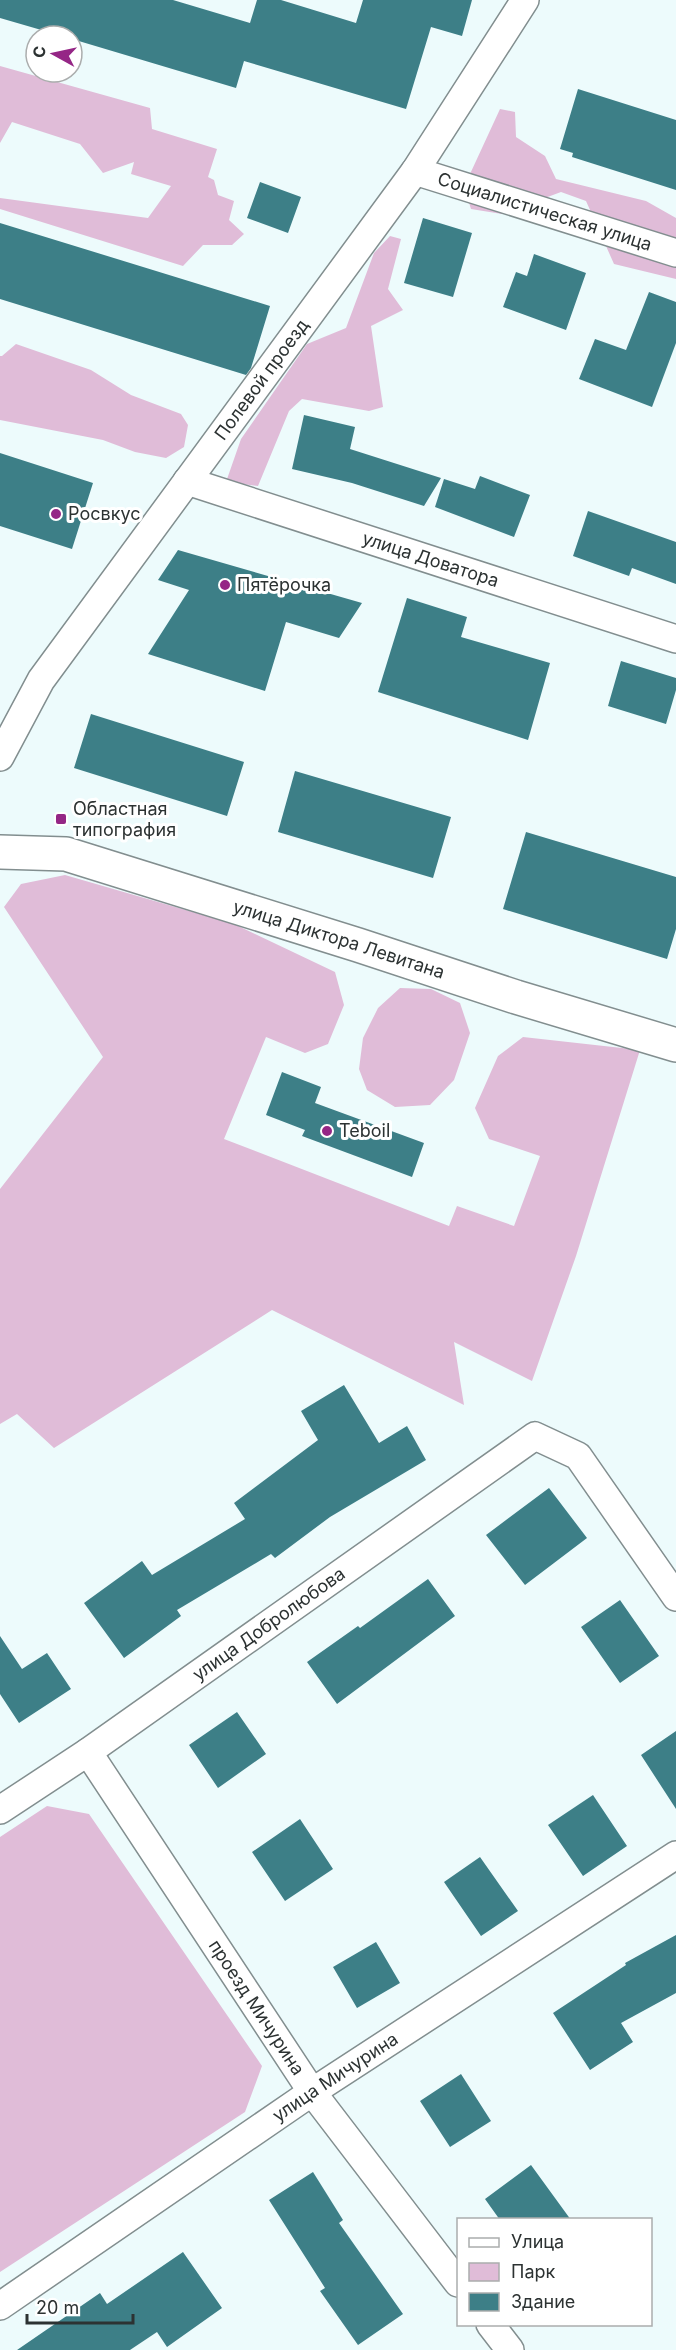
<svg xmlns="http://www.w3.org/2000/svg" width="676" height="2350" font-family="Inter,sans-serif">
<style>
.green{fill:#e0bcd8}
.building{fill:#3d7f87}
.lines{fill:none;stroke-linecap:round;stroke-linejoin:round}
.minor-casing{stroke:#828e8f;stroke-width:30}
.tertiary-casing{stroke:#828e8f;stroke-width:36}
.minor{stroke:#fff;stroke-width:27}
.tertiary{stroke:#fff;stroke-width:33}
.poi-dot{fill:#952686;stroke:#fff;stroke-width:2}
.labels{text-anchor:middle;stroke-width:6;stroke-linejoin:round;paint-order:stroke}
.street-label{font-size:18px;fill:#2c3232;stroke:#fff}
.poi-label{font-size:18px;fill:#2c3232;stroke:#fff;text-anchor:start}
</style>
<rect width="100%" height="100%" fill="#edfbfc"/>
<path class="green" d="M0,66L150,108L152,129L217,149L208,177L214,180L218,195L234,201L229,220L244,234L232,245H203L183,266L0,209V198L148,218L171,186L131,174L134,162L103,173L80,144L12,122L0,143Z
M500,109L515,112L516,137L545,156L556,179L646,201L676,218V279L614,264L586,201L561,192L502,214L471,209L464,187Z
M390,236L401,239L388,289L403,310L371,326L383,407L369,411L302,399L289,411L258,486L226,482L241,439L307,344L346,328L374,253Z
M16,344L91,370L131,395L181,414L188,425L184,447L166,458L135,452L103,440L0,420V356H2Z
M65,875L234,924L335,972L344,1005L328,1044L305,1053L266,1037L224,1139L449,1226L457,1206L514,1226L540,1156L489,1139L475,1108L498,1056L523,1037L640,1050L576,1256L532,1381L454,1342L464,1405L272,1310L54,1448L17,1414L0,1424V1189L103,1057L4,907L21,884Z
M400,988L431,989L460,1003L470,1033L454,1080L430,1105L395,1107L367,1090L359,1069L363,1038L378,1008Z
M47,1806L89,1814L262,2066L245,2112L0,2272V1837Z"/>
<path class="building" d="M0,0H173L250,23L257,0H281L356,23L363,0H472L462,36L431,27L406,109L244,61L236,88L72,39V36H62L0,18Z
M578,89L676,120V190L572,157L573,153L560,149Z
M260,182L301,197L288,233L247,218Z
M423,218L472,233L453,297L404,283Z
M0,223L270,306L251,368L246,375L0,299Z
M534,254L586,273L566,330L503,307L516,272L527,276Z
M649,292L676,302V343L652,407L579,379L595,339L626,350Z
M304,415L355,427L350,449L441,478L424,506L352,483L292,469Z
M0,453L93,483L72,549L0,526Z
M480,476L530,495L514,537L435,507L444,479L475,489Z
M588,511L676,542V584L632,568L629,576L573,556Z
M178,550L362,603L339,638L286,622L265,691L148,654L189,590L158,580Z
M407,598L467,617L461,637L550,663L528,740L378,692Z
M621,661L676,678V690L666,724L608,706Z
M91,714L244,762L227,816L74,768Z
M295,771L451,817L433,878L278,832Z
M526,832L676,877V929L667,959L503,909Z
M282,1072L321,1087L315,1103L424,1143L412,1177L302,1136L305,1130L266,1115Z
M344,1385L379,1443L407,1426L426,1460L330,1517L275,1558L271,1554L177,1610L181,1616L124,1658L84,1603L142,1561L152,1575L245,1519L234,1503L318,1440L301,1411Z
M549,1488L587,1538L525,1585L486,1535Z
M428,1579L455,1616L337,1704L307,1662L358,1626L360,1628Z
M620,1600L659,1656L620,1683L581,1627Z
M0,1636L22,1669L47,1653L71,1689L19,1723L0,1694Z
M237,1712L266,1754L218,1788L189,1745Z
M676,1731V1809L641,1755Z
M593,1795L627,1846L583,1876L548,1825Z
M300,1819L333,1869L285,1901L252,1852Z
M480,1857L518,1911L481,1936L444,1882Z
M676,1935V1993L621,2023L633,2042L590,2070L553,2013L626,1965L625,1963Z
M376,1942L400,1983L357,2008L333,1967Z
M461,2074L491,2121L450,2147L420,2101Z
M531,2165L571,2220H500L485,2199Z
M313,2172L343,2220L339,2223L403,2314L358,2345L320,2291L325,2288L269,2200Z
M183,2252L222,2308L167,2347L157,2332L130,2350H17L100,2293L107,2304Z"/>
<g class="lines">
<g class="minor-casing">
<g id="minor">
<path id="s1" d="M415,171L676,253"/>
<path id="s2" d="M187,481L676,639"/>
<path id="s3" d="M0,757L41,680L415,171L525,0"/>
<path id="s4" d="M88,1752L312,2092L458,2283"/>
<path id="s5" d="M0,1810L88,1752L535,1436L578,1456L676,1597"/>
<path id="s6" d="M0,2306L312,2092L676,1855"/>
<path d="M490,2324L510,2350"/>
</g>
</g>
<g class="tertiary-casing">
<g id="tertiary">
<path id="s7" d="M0,852L66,854L358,945L516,997L676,1045"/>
</g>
</g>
<use href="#minor" class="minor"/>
<use href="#tertiary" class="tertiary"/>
</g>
<g class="poi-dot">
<circle cx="56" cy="514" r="6"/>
<circle cx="225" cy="585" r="6"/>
<rect x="55" y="813" width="12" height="12" rx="3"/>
<circle cx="327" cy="1131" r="6"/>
</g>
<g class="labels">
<g class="street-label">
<text dy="6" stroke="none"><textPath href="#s1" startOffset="136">Социалистическая улица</textPath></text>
<text dy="6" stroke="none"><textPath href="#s3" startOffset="460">Полевой проезд</textPath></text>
<text dy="6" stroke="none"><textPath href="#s2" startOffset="256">улица Доватора</textPath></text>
<text dy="6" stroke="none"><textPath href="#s7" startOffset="352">улица Диктора Левитана</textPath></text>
<text dy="6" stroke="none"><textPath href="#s5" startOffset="327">улица Добролюбова</textPath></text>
<text dy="6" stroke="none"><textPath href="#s4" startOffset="306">проезд Мичурина</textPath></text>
<text dy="6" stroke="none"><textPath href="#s6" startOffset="406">улица Мичурина</textPath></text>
</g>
<g class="poi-label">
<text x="68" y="520">Росвкус</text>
<text x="237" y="591">Пятёрочка</text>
<text x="73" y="815">Областная<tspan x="73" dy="21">типография</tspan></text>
<text x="339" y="1137">Teboil</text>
</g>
</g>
<rect x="457" y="2218" width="195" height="108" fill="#ffffff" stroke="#abadad" stroke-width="1.5"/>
<rect x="469" y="2238" width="30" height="9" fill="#ffffff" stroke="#abadad" stroke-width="1.5"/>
<text x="511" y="2248" font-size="18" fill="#2c3232">Улица</text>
<rect x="469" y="2263" width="30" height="18" fill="#e0bcd8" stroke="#abadad" stroke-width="1.5"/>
<text x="511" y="2278" font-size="18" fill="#2c3232">Парк</text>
<rect x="469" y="2293" width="30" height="18" fill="#3d7f87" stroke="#abadad" stroke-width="1.5"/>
<text x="511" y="2308" font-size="18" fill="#2c3232">Здание</text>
<g transform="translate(54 54) rotate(278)"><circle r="28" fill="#ffffff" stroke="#abadad" stroke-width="1.5"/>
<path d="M0-4.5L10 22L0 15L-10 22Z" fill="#952686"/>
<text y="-9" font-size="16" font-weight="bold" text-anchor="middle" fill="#2c3232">С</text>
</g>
<path d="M27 2314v9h106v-9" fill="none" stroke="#2c3232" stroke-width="3"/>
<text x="36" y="2314" font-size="18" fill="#2c3232" stroke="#ffffff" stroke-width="4.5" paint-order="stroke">20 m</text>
</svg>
